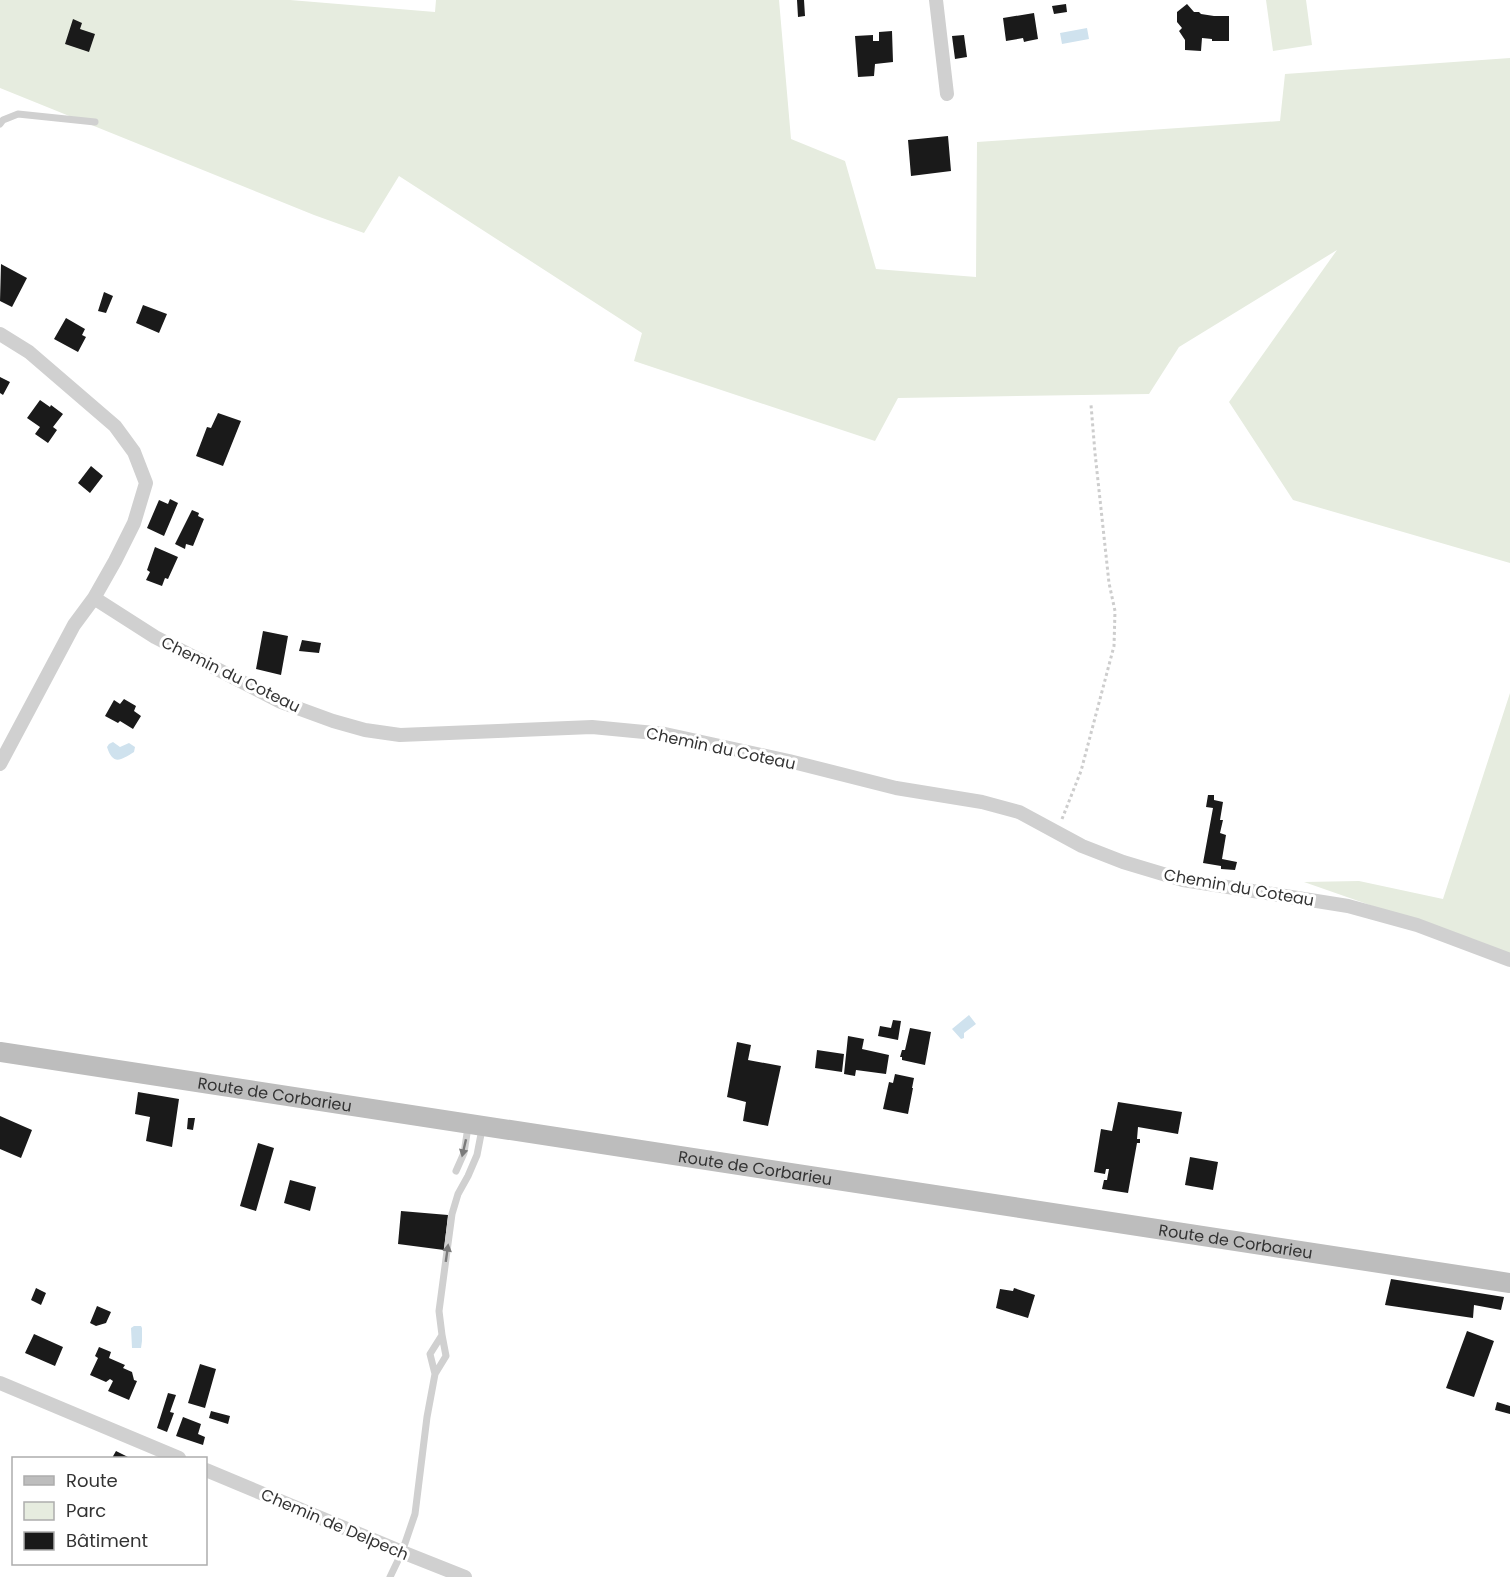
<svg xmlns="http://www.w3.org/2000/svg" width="1510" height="1577" font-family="Poppins,sans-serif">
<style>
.green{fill:#e6ecdf}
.water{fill:#cfe2ee}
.building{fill:#1a1a1a}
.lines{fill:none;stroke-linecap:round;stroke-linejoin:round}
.path{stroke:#cdcdcd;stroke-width:3;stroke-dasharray:3 3;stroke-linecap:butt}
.lane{stroke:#d0d0d0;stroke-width:7}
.street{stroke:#d0d0d0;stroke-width:14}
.secondary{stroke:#bdbdbd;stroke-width:20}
.oneway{fill:#7a7a7a}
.labels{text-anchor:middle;stroke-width:6;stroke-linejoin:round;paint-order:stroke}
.street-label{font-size:16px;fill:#333;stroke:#fff}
</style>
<rect width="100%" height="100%" fill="#fff"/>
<path class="green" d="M0,0H290L435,12L436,0H779L791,139L845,161L876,269L976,277L977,142L1280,121L1285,74L1510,58V563L1293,500L1229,402L1337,250L1179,347L1149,394L898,398L875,441L634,361L642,333L399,176L364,233L314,215L0,88Z
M1266,0H1306L1312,45L1273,51Z
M1510,693V954L1304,882L1359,881L1443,899Z"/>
<path class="water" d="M1087,28L1089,39L1062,44L1060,33Z
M113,742L120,747L129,743L135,747L134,752C121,760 113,766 107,747L109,744Z
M969,1015L976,1024L964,1033V1038L961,1039L952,1029Z
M134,1326H141L142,1328V1341L141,1348H132L131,1328Z"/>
<path class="building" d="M797,0H804L805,16L798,17Z
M1066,4L1067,12L1054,14L1052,6Z
M1187,4L1194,12H1199L1201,14L1214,16H1229V41H1212V39L1202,38L1201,51L1185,50V40L1179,31L1182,28L1177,22V12Z
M1034,13L1038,39L1028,41L1024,42L1023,38L1006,41L1003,18Z
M73,19L82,23L80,29L95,34L89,52L65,44Z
M892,31L893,62L875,64L874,76L858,77L855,36L873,35V41H879V32Z
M964,35L967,57L955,59L952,36Z
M948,136L951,171L911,176L908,140Z
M1,264L27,278L12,307L0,301Z
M104,292L113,296L106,313L98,311Z
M143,305L167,314L159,333L136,323Z
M66,318L85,329L82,335L86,337L78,352L54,339Z
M0,377L10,382L3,395L0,393Z
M40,400L50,407L51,405L63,414L53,427L57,430L48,443L35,434L40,427L27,418Z
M218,413L241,421L223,466L196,456L207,427L211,428Z
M91,466L103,476L90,493L78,483Z
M170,499L178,503L164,536L147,528L159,500L168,504Z
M192,510L199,513L198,516L204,519L193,546L186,544L185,549L175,544Z
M155,547L178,557L168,579L165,578L162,586L146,580L150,572L147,570Z
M263,631L288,636L281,675L256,669Z
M302,640L321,643L319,653L299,651Z
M124,699L136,706L134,711L141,716L133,729L120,721L118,723L105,716L114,700L120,704Z
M1208,795H1214V800L1223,802L1220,820H1223L1220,833L1226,835L1222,859L1237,862L1235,870L1221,869V866L1203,863L1213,808L1206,807Z
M893,1020L901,1021L898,1040L878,1036L880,1026L891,1028Z
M910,1028L931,1032L925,1065L902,1060V1057H900L902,1050H905Z
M848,1036L864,1039L862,1049L889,1055L886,1074L856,1070L855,1076L844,1074Z
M737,1042L751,1045L748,1060L781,1066L768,1126L743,1121L746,1102L727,1097Z
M817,1050L844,1054L842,1072L815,1068Z
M895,1074L914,1078L912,1088H913L908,1114L883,1109L889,1082L893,1083Z
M138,1092L179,1099L172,1147L146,1141L150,1117L135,1114Z
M1118,1102L1182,1112L1178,1134L1138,1127L1137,1139H1140V1143H1137L1128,1193L1102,1189L1104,1180H1107L1109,1169H1106L1105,1174L1094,1172L1101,1129L1112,1131Z
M0,1116L32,1130L21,1158L0,1149Z
M188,1118H195L193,1130L187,1129Z
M258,1143L274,1148L256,1211L240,1206Z
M1190,1157L1218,1162L1213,1190L1185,1185Z
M290,1180L316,1187L310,1211L284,1203Z
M401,1211L448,1215L444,1250L398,1244Z
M1391,1279L1504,1297L1501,1310L1474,1305L1473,1318L1385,1305Z
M36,1288L46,1293L41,1305L31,1300Z
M1014,1288L1035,1295L1028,1318L996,1308L1000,1289L1013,1291Z
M97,1306L111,1312L106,1323L96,1326L90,1323Z
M1467,1331L1494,1341L1474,1397L1446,1388Z
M34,1334L63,1347L55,1366L25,1353Z
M99,1347L111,1352L109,1358L125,1365L123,1368L132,1372L134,1380L137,1381L129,1400L108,1391L113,1381L110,1379L106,1382L90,1375L98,1358L95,1356Z
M200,1364L216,1369L205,1408L188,1403Z
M168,1393L176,1395L170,1412L174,1413L167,1432L157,1428Z
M1497,1402L1510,1406V1414L1495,1410Z
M211,1411L230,1416L228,1424L209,1418Z
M183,1417L201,1424L198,1434L205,1437L203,1445L176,1436Z
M116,1451L130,1458H112Z"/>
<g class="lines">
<path class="path" d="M1062,819L1081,771L1114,646L1115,611L1109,583L1095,453L1091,405"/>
<path class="lane" d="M0,124L3,120L18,114L95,122
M456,1171L464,1153L468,1127
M435,1374L446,1356L442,1335
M390,1577L402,1552L415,1514L427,1417L435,1374L430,1354L442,1335L439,1311L452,1214L458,1194L468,1176L477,1155L482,1129"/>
<path class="street" d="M936,0L947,94
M0,334L29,352L115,426L134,452L146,483L134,523L115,561L94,598L74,625L0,764
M94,598L155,637L281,702L333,721L365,730L400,735L592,727L665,734L789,761L896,788L982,802L1019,812L1082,846L1123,862L1183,880L1348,906L1417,925L1510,960
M0,1383L179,1458
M206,1470L402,1552L465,1577"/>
<path class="secondary" id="s1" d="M0,1052L1510,1283"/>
</g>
<defs><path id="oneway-solid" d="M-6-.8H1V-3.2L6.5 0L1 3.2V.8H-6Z" transform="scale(1.5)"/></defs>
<g class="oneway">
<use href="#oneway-solid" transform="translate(464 1148) rotate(103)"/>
<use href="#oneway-solid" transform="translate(447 1253) rotate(-82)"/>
</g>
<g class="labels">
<g class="street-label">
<text transform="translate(231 674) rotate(26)" y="6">Chemin du Coteau</text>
<text transform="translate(721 748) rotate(12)" y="6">Chemin du Coteau</text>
<text transform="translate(1239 887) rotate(10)" y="6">Chemin du Coteau</text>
<text dy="6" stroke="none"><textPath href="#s1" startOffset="278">Route de Corbarieu</textPath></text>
<text dy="6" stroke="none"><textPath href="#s1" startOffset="764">Route de Corbarieu</textPath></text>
<text dy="6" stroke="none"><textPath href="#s1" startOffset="1250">Route de Corbarieu</textPath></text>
<text transform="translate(335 1524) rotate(23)" y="6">Chemin de Delpech</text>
</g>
</g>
<rect x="12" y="1457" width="195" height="108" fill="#ffffff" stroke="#adadad" stroke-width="1.5"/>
<rect x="24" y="1476" width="30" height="9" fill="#bdbdbd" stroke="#adadad" stroke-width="1.5"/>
<text x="66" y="1487" font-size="18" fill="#333333">Route</text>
<rect x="24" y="1502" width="30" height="18" fill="#e6ecdf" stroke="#adadad" stroke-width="1.5"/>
<text x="66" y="1517" font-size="18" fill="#333333">Parc</text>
<rect x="24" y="1532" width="30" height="18" fill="#1a1a1a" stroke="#adadad" stroke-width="1.5"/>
<text x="66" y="1547" font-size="18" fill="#333333">Bâtiment</text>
</svg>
